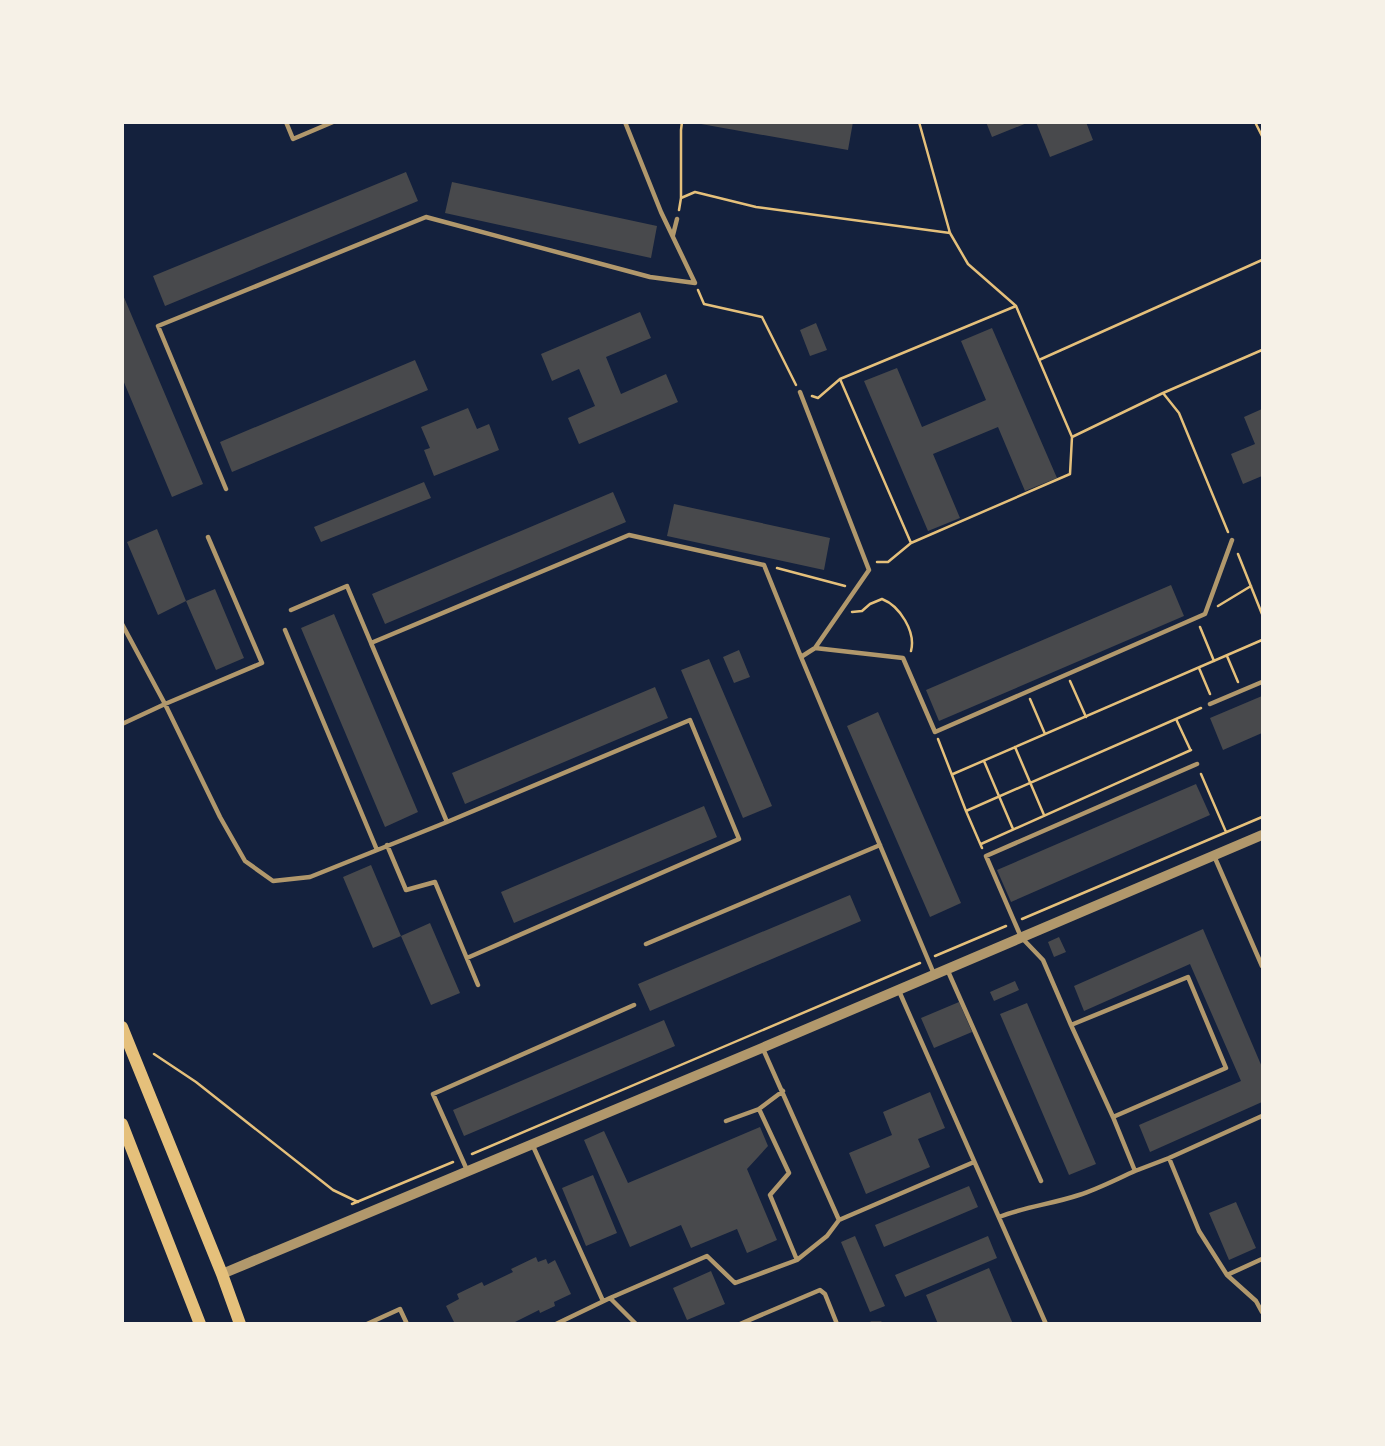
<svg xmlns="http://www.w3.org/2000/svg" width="1385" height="1446" font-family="'Exo 2',sans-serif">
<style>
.building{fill:#48494c}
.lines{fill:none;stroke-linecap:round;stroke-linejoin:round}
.path{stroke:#e5c07b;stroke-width:2.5}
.service{stroke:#b1986c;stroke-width:4.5}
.tertiary{stroke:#b1986c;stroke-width:10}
.primary{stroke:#e5c07b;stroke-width:12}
</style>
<rect width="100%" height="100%" fill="#14213d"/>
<path class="building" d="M701,122H853L848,150L701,124Z
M986,122H1027V123L992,137Z
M1036,122H1086L1093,140L1050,157Z
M406,172L418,201L165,306L153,276Z
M452,182L657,226L651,258L445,213Z
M123,295L203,484L172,497L123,380Z
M640,312L651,338L606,357L621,394L666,374L678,402L579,444L568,418L595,406L579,369L552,381L541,354Z
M816,323L827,350L810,356L800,330Z
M992,328L1057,478L1025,491L998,427L933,454L960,518L928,531L864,381L897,368L922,427L986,400L961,341Z
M415,360L428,390L232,472L220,442Z
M468,408L477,429L489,424L499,450L434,476L424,450L430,448L421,427Z
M1262,409V476L1243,484L1231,454L1255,444L1244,417Z
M424,482L431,498L321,542L314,527Z
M613,492L626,522L385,624L372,594Z
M674,504L830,538L824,570L667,536Z
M157,529L186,601L158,615L127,542Z
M1171,585L1184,616L939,721L926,690Z
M215,589L244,658L216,670L186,601Z
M334,614L418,812L385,827L301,628Z
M739,650L750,677L734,683L723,657Z
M709,659L772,806L743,818L681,670Z
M655,687L668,718L465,804L452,773Z
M1262,696V733L1223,750L1210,718Z
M878,712L961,903L930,917L847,726Z
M1196,784L1210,815L1011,902L997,870Z
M704,806L717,837L514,923L501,892Z
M371,865L401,936L373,948L343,877Z
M850,895L861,921L650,1011L638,984Z
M430,923L460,993L431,1005L401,936Z
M1203,929L1262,1067V1102L1150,1152L1139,1125L1241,1081L1190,964L1084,1011L1074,986Z
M1059,937L1066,952L1054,957L1048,942Z
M1015,981L1019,990L994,1001L990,992Z
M959,1002L972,1032L934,1048L921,1018Z
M1027,1003L1096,1164L1069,1175L1000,1014Z
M664,1020L675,1046L464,1136L453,1110Z
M930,1092L945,1128L918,1139L930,1167L866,1194L849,1153L892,1135L883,1112Z
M760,1127L768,1146L747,1169L777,1240L747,1253L737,1229L691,1248L681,1225L630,1247L584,1140L604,1131L628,1183Z
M593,1175L617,1233L586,1246L562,1188Z
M969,1186L978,1207L884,1247L875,1225Z
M1236,1202L1256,1248L1229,1260L1209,1213Z
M855,1236L885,1306L870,1312L841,1242Z
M988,1236L997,1258L905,1297L895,1275Z
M536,1257L538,1262L546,1259L548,1264L555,1260L571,1294L554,1302L555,1306L540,1313L539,1310L511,1324H455L446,1306L459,1299L457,1294L482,1282L484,1286L513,1272L511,1269Z
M989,1268L1013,1324H938L926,1295Z
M711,1271L725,1304L687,1320L673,1288Z"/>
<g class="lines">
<path class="path" d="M919,122L950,233L968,264L1016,306
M1255,122L1262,136
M681,198L695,192L756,207L950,233
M679,210L681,198V130L682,122
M698,290L704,304L762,317L796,385
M1039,360L1262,260
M840,379L911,543
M1163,393L1179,413L1228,532
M812,396L818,398L840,379L1016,306L1072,437L1070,474L911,543L888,562H877
M1072,437L1163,393L1262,350
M1238,554L1262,614
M777,568L845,586
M1218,606L1251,586
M852,612L862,611L870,604L882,599C900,606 916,632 911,651
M1200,627L1214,661
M1227,656L1238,682
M1199,668L1210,694
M1070,681L1086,717
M1030,699L1045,734
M938,739L966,811
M1015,747L1044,815
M1190,749L1176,719L1201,708
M984,761L1013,829
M953,774L1262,640
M1201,774L1226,832
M981,844L1191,750
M982,848L966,811L1176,719
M1022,919L1262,817
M935,956L1006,926
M154,1054L196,1082L333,1190L358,1202
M472,1154L920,963
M352,1204L453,1162"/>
<path class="service" d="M286,122L293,139L333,122
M673,235L677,219
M800,392L869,570L815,648L801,657L934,974
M226,489L158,326L426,217L650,277L695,283L661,212L625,122
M291,610L347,586L371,643
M122,624L165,704L262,663L208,537
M285,630L377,850
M815,648L903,658L935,732L1205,614L1232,540
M1210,704L1262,682
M122,724L165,704L220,817L245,861L273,881L310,877L447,822L690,720L739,839L467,958
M447,822L371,643L629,535L764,565L801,657
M387,845L406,890L435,882L478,985
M1215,858L1262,966
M646,944L880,845
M947,969L1041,1181
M899,991L1046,1324
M1071,1025L1113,1117
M759,1109L789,1173L770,1195L797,1260
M726,1121L759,1109L783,1091
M533,1146L603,1301
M1169,1158L1199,1231L1227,1275L1262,1259
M467,1170L433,1094L634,1005
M1135,1171L1169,1158L1262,1116
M999,1217C1024,1207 1052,1204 1079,1195C1098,1189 1117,1179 1135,1171L1113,1117L1226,1068L1188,977L1071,1025L1043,960L1021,937L986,856L1197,764
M839,1220L974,1162
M1227,1275L1256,1301L1262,1312
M367,1324L400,1309L407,1324
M556,1324L610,1298
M636,1324L610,1298L707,1256L735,1283L797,1260L827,1236L839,1220L763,1049
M740,1324L820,1290L825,1294L837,1324
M871,1324H881"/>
<path class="tertiary" d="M222,1274L762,1048L1262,835"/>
<path class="primary" d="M122,1027L222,1274L240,1324
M122,1124L200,1324"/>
</g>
<rect width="1385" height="1446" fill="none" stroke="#f6f1e7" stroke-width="248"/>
</svg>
